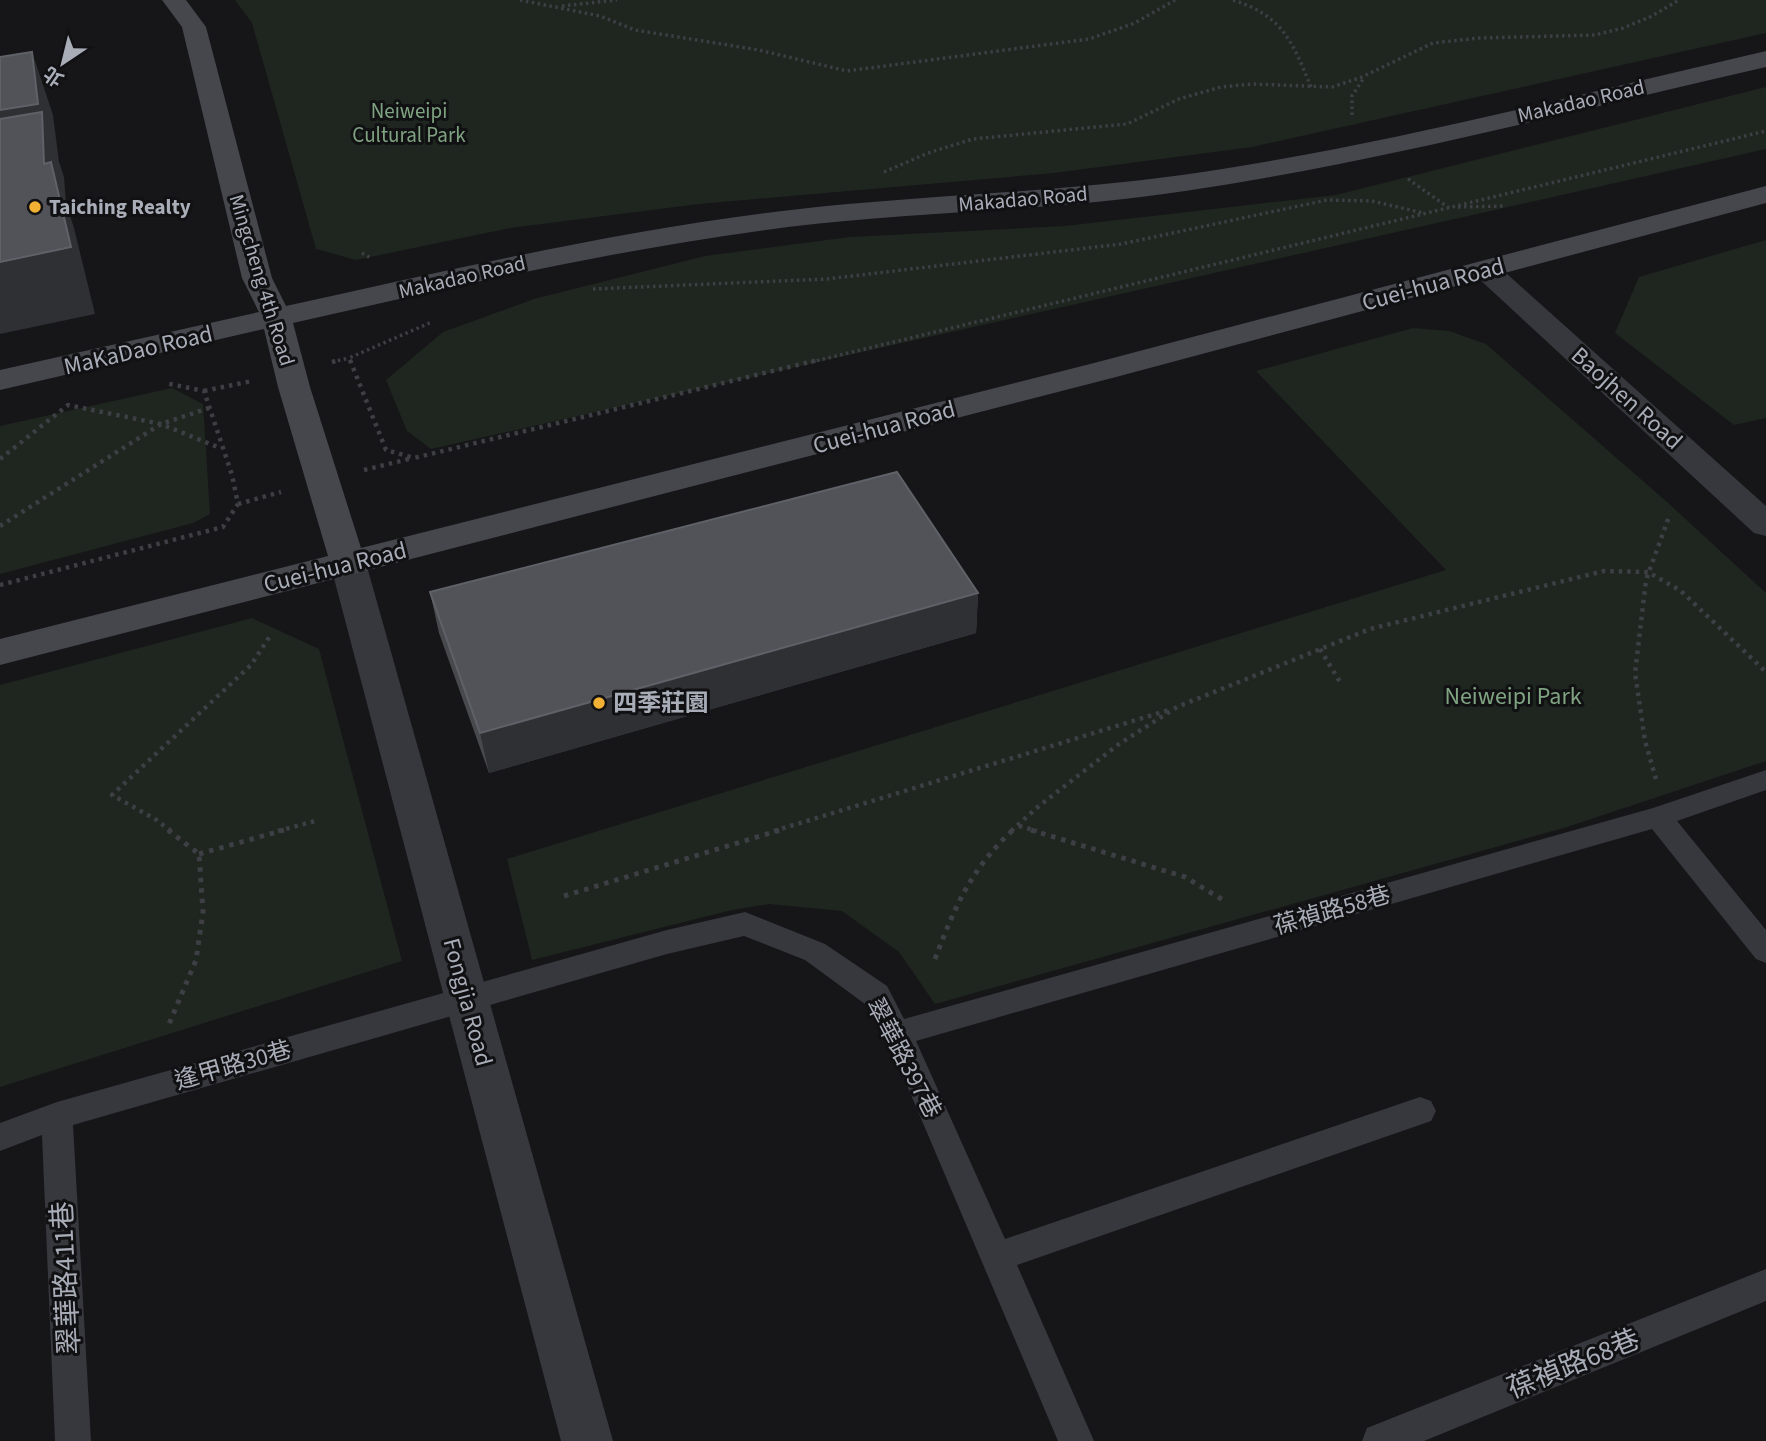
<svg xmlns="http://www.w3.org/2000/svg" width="1766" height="1441" font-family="'Source Sans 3','Noto Sans TC',sans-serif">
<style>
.green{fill:#1e261f}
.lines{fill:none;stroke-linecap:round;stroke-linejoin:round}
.path-far2{stroke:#3d3f44;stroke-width:3.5;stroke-dasharray:2.5 3.5;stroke-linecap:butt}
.path-far1{stroke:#3d3f44;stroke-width:4.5;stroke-dasharray:3.5 5;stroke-linecap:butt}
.path{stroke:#3d3f44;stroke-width:5;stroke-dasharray:4.5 6;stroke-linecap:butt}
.lane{fill:#37383d;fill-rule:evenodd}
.street{fill:#37383d;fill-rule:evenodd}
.secondary{fill:#45474d;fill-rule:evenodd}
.wall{fill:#47494d}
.shaded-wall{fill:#2f3033}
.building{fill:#525359;stroke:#5f6168;stroke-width:2}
.poi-dot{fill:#f2b134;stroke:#111113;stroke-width:2.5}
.labels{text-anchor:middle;stroke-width:6;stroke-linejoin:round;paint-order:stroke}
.far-street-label{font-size:21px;fill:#a8adb8;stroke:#111113}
.far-park-label{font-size:21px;fill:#7fa381;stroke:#111113}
.far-poi-label{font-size:21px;font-weight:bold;fill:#a8adb8;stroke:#111113;text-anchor:start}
.street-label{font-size:24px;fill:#a8adb8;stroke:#111113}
.park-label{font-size:24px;fill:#7fa381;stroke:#111113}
.poi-label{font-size:24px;font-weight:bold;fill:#a8adb8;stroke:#111113;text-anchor:start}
.near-street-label{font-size:28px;fill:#a8adb8;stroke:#111113}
</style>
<rect width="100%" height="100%" fill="#161618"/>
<path class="green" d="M235,0H1766V33L1252,147L1054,173L699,204L510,228L356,260L316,249L252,23Z
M1766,87V149L431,449L407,431L386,380L443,332L534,299L705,256L850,237L1065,226L1336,195Z
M1766,240V418L1734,425L1615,333L1639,277Z
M1413,328L1449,331L1486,344L1667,502L1766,593V761L1567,827L935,1004L899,952L842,911L769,904L732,910L532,960L507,859L1446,570L1256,371Z
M172,388L203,404L210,514L193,523L0,574V426Z
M252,618L319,649L402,961L0,1087V685Z"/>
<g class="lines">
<path class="path-far2" d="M520,0L600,16L635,30L759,50L847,71L1089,39L1135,23L1175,0
M1233,0C1283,16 1292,41 1311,87
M562,6L617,0
M1352,115V96L1363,79
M884,172L928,153L973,139L1127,124L1179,99L1221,87L1252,84L1332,87L1362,77L1433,43L1480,38L1595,35L1623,28L1650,17L1679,0
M1408,179L1449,208
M1458,207L1506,206
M362,253L372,259
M593,289L827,279L1121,244L1327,200L1372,201L1423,213
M332,362L349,358
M351,362L349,358L432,322
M811,362L1766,131"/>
<path class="path-far1" d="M350,360L386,450L414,458L818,360
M332,362L339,360
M204,391L252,381
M0,459L68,405L161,424L220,448
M364,470L413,458
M238,504L281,492
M0,526L161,424L209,408
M0,585L223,527L238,504L232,475L204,391L165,383
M1320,649L1340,682
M1656,779L1645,741L1635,673L1646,580L1670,514
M1019,826L1037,831
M171,831L155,819L112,795L251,665L270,636
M278,831L315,821
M774,831L1169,710
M1011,831L1039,806L1119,744L1177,707L1370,629L1604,571L1648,572L1681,591L1766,672"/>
<path class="path" d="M168,830L199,854L203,912L196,960L169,1024
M1031,830L1185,877L1223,900
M199,854L284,830
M564,896L780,830
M935,959C955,906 971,869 1013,830"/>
<path class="lane" d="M1766,770V790L1677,821L1766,930V963L1756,959L1652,829L916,1041L1005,1239L1420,1097L1431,1101L1436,1111L1431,1121L1017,1265L1094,1441H1058L903,1076L865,1004L805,960L744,936L667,954L73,1125L91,1441H55L42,1135L0,1151V1123L57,1102L667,930L745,912L825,944L887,986L904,1019L1653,808Z
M1766,1269V1301L1424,1441H1362L1367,1428Z"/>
<path class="street" d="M1487,262L1497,265L1766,506V536L1754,533L1477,277L1472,271L1477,265Z
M348,551L360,555L366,563L613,1441H561L330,563L336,555Z"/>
<path class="secondary" d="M162,0H186L206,27L272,278L286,306C453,269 621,230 791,210C921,195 1052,193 1182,175C1379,147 1572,96 1766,51V67C1573,111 1381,162 1185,191C1053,211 920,211 788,227C621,248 457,286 293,323L310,387L361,548L1094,363L1766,186V203L1116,377L0,665V639L328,556L278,387L264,329L0,390V370L259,312L242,278L182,27Z"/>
</g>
<path class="wall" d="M430,592L978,593L976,633L489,773L439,633Z"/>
<path class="shaded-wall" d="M32,52L53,115L59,162L64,177L66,203L74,228L95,314L0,334V110Z
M978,593L976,633L489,773L480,733Z"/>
<path class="building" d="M32,52L38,104L0,110V57Z
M42,112L44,164L51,162L71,247L0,262V119Z
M897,472L978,593L480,733L430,592Z"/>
<g class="poi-dot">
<circle cx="35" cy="207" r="7"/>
<circle cx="599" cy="703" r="7"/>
</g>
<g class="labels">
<g class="far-street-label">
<text transform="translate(1581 101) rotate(-13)" y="7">Makadao Road</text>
<text transform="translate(1023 199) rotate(-5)" y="7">Makadao Road</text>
<text transform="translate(462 277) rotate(-13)" y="7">Makadao Road</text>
<text transform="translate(262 280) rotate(73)" y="7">Mingcheng 4th Road</text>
</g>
<g class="far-park-label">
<text x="409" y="118">Neiweipi<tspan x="409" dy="24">Cultural Park</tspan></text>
</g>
<g class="far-poi-label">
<text x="49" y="214">Taiching Realty</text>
</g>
<g class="street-label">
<text transform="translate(1433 284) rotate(-15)" y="8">Cuei-hua Road</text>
<text transform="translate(138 350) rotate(-13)" y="8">MaKaDao Road</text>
<text transform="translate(1627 398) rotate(42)" y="8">Baojhen Road</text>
<text transform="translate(884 427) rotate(-15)" y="8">Cuei-hua Road</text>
<text transform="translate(335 567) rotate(-14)" y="8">Cuei-hua Road</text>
<text transform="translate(1332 910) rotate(-16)" y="8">葆禎路58巷</text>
<text transform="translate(468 1002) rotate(75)" y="8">Fongjia Road</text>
<text transform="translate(904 1058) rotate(62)" y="8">翠華路397巷</text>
<text transform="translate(233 1065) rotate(-16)" y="8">逢甲路30巷</text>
</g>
<g class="park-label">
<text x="1513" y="704">Neiweipi Park</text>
</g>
<g class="poi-label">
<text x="613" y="711">四季莊園</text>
</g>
<g class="near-street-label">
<text transform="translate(65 1278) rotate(-93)" y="10">翠華路411巷</text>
<text transform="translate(1573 1363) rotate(-22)" y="10">葆禎路68巷</text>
</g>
</g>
<g transform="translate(63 63) rotate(215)" stroke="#111113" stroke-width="5" paint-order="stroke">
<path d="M0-5L12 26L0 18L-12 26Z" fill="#a8adb8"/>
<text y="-10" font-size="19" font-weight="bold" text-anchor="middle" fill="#a8adb8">北</text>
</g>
</svg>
